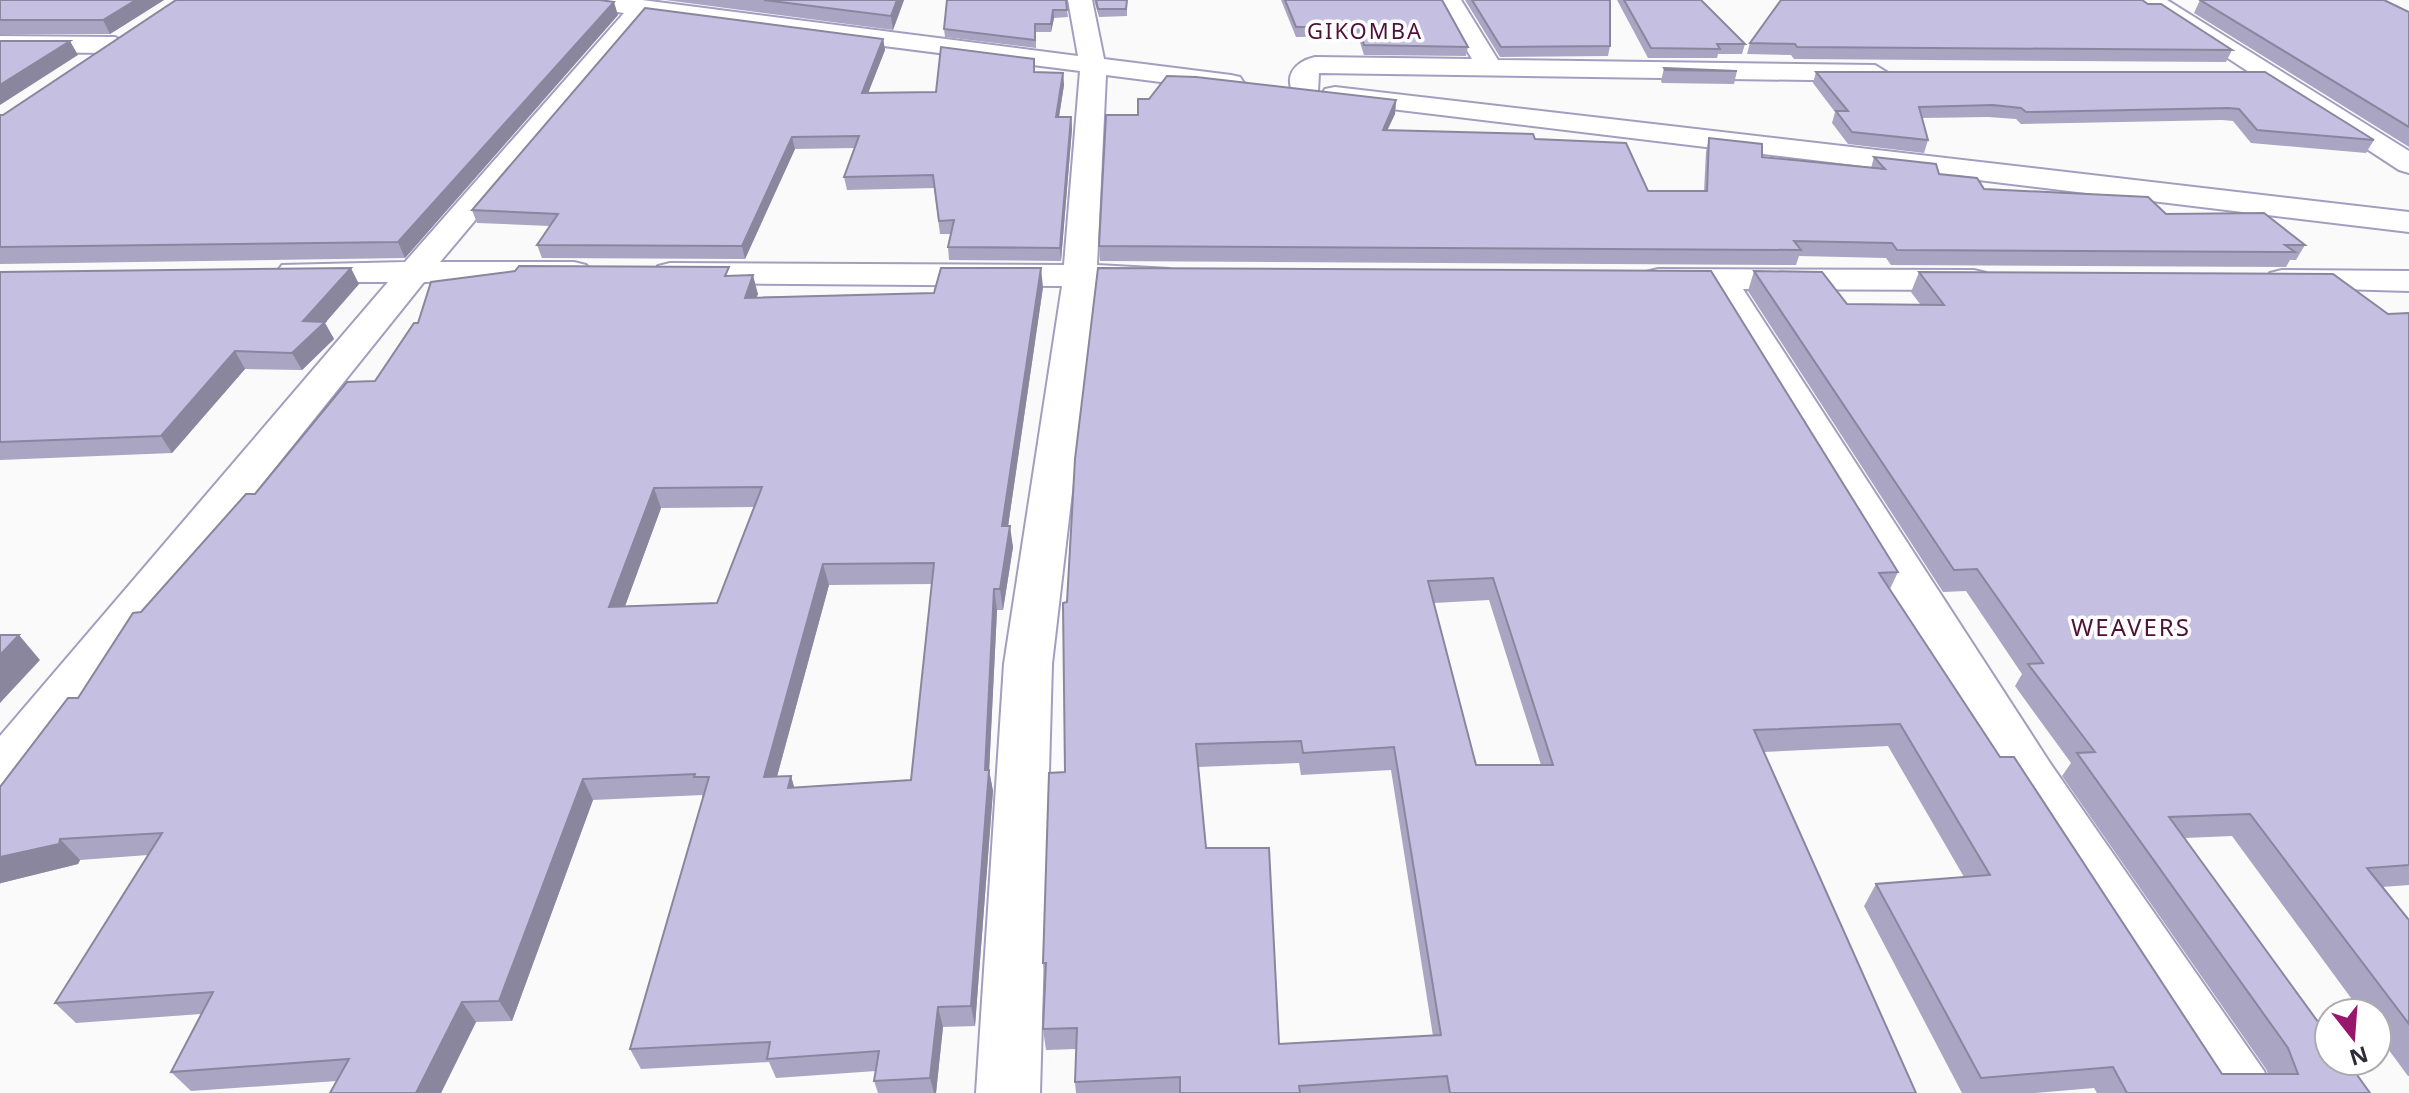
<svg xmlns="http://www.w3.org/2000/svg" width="2409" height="1093" font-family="'Noto Sans',sans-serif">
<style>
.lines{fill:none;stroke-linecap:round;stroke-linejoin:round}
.minor-casing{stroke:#a39ebf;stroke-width:4}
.minor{fill:#fff;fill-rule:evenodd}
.wall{fill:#a9a5c2;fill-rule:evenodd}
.shaded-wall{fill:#8a869e}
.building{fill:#c5c0e2;stroke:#8a869e;stroke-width:2;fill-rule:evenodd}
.labels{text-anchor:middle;stroke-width:7;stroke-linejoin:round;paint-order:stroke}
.far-quarter-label{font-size:22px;letter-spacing:2px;fill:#4e1138;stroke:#fff}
.neighbourhood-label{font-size:24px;letter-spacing:2px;fill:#4e1138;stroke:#fff}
</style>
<rect width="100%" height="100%" fill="#fafafa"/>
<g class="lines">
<g class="minor-casing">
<path id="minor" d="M569,0H642L1078,56L1068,0H1092L1104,59L1231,75L1240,77L1244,83L1240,89L1231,91L1106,75L1097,265L1170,269L1175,276L1170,283L1096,286L1052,664L1040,1093H976L1004,664L1062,286L670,283L658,280L653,273L658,266L670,263L1064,265L1080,71L647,16L440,262H574L586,265L591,272L586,279L424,282L19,787L0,793V736L388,282H294L282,279L277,272L282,265L405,262L624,13L581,7Z
M1437,0H1461L1498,60L1875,65L1888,73L1875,81L1319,73L1318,92L1314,98H1296C1282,77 1294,62 1315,57L1472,59Z
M2139,0H2167L2409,151V173L2399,170Z
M0,36L115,37L128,45L115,53L0,52Z
M1335,87L2409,212V232L1325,101L1322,95L1325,89Z
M1658,269L1974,270L1986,273L1991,280L1986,287L1974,290L1743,289L2050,763L2264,1071L2273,1093H2204L2012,793L1708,289L1646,286L1641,279L1646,272Z
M2282,270L2409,271V291L2270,287L2265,280L2270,273Z"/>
</g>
<use href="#minor" class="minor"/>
</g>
<path class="wall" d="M0,0H164L110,34H0Z
M665,0H904L893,30Z
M947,0L1067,10L1068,17L1054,18L1051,32H1036V48L945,37L944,29Z
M1094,0H1127V16L1099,17Z
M1281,0H1442L1468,47L1466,56L1364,55L1358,36L1296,37Z
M1465,0H1610V46L1608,56L1500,57Z
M1617,0H1701L1745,44L1742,54H1718L1717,58H1648Z
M2200,0L2409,12V147L2194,13Z
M2148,4L2232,50L2226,62L1794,59L1791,55L1747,54L1750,43Z
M618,15L405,258L0,264V115Z
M883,39L885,50L868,92H936L1035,72L1063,73L1064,85L1059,117H1071L1072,129L1061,261L949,260L948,247L951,234H940L934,188L847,190L844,177L855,148L795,149L745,259L542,258L537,245L550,226L477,223L472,210Z
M1664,68L1737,71L1734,84L1662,83L1661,81Z
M1816,72H2265L2374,140L2366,153L2251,143L2233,121L2222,120L2021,124L2016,119L1988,117L1922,118L1928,140L1924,153L1848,144L1832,123L1835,112L1813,83Z
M1149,99L1396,100L1395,114L1387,130L1535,139L1648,191H1704L1706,152L1709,138L1762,157L1871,168L1874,157L1939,174L1984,189L2166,214L2305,245L2296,260H2290L2286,267L1891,265L1886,258L1799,256L1796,265L1100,261L1099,246L1138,115Z
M1754,271L1847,304H1920L1911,292L1919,272L2388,314L2409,313V885L2382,887L2409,920V1076H2408L2377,1034V1013H2362L2232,836L2184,838L2370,1093H2097L2094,1088L2035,1093H1962L1864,906L1876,884L1964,877L1888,746L1764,752L1916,1093H1076L1075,1082L1076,1049L1046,1050L1043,1029L1045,979L1043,963L1065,772L1067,602L1075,459L1898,572L1890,589L2000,757L2222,1074H2268L2266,1069L2062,776L2071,763L2015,686L2022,674L1966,591L1943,592L1748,291ZM1489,600L1541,765H1476L1434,603ZM1299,763L1301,775L1391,770L1433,1036L1279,1044L1206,848L1198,767Z
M0,272L359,284L325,323L334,339L302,370L245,369L172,453L0,460Z
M731,276L758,294L756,297L934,293L1043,287L1008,526L1013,547L1003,610H997L989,770L993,791L975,1026L943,1027L936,1093H878L874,1081L876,1071L776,1078L769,1062L641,1069L630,1049L703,798L702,795L593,800L512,1021L476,1022L441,1093H330L337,1081L191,1091L171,1072L201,1014L76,1023L55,1003L148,855L80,860L78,864L1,883L78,698L141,612L255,494L375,381L418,323ZM754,507L717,603L625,606L661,508ZM932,584L911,780L794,788L791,776L777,777L829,585Z"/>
<path class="shaded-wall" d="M136,0H164L110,34L103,20Z
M897,0H904L893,30L891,16Z
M614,2L618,15L405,258L398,242Z
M1053,10L1054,18L1051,32V24Z
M883,39L885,50L864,104L862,93Z
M70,41L78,55L0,105V85Z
M1063,73L1064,85L1057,129L1056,117Z
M1396,100L1395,114L1381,144L1383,130Z
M1071,117L1072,129L1061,261L1060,248Z
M792,137L795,149L745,259L742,246Z
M351,268L359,284L325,323L334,339L302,370L292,353L303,321Z
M1041,268L1043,287L1005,547L1002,526Z
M753,275L758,294L750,316L745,298Z
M235,351L245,369L172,453L161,436Z
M654,488L661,508L617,628L609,607Z
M1010,526L1013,547L1003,610L1000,589Z
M823,564L829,585L771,798L764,777Z
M994,589L997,610L989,774V770L993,791L975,1026L971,1006Z
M19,635L40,660L0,703V655Z
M791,776L797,797L788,788Z
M583,779L593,800L512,1021L499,1001Z
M60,839L80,860L78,864L1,883L0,884V857Z
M462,1002L476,1022L441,1093H416Z
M938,1007L943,1027L936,1093H934L930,1078Z"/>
<path class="building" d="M0,0H136L103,20H0Z
M176,0H600L614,2L398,242L0,247V115H3Z
M764,0H897L891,16Z
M947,0H1066L1067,10H1053L1051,24H1035V40L944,29Z
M1096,0H1127L1126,9H1098Z
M1285,0H1442L1468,47L1364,45L1359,27H1296Z
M1472,0H1610V46L1501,47Z
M1624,0H1701L1745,44H1717L1720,49L1651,48Z
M1781,0H2142L2148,4H2161L2232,50L1797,47L1795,44L1750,43Z
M2200,0H2384L2409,12V127Z
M645,8L883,39L862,93L936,92L941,47L1034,59V72L1063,73L1056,117H1071L1060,248L948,247L954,220L939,221L933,175L844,177L859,136L792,137L742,246L537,245L558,214L472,210Z
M0,41H70L0,85Z
M1664,68L1737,71L1665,70Z
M1816,72H2265L2374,140L2257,130L2239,109L2228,108L2026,112L2021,108L1993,105L1919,107L1928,140L1852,132L1836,111H1848Z
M1167,76L1196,77L1396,100L1383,130L1533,134L1535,139L1626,143L1648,191H1707L1709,138L1762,144V157L1885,169L1874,157L1936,164L1939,174L1977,178L1984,189L2148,197L2166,214L2264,213L2305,245H2285L2295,252L1897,250L1892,243L1794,241L1801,250L1099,246L1106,115H1138V99H1149Z
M519,266L729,267L725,276L753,275L745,298L934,293L941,268H1041L1002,526H1010L1000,589H994L985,770H989L971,1006L938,1007L930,1078L874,1081L879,1051L767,1059L770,1042L630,1049L709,777H694L695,774L583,779L499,1001L462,1002L416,1093H330L349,1059L171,1072L213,992L55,1003L162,833L60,839L59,844L0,857V787L68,698H78L133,613L141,612L246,494H255L347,382L375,381L414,323H418L431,282L515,271ZM762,487L717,603L609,607L654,488ZM934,563L911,780L788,788L791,776L764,777L823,564Z
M351,268L303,321L325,322L292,353L235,351L161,436L0,442V272Z
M1098,268L1711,271L1898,572L1879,573L2000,757H2014L2222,1074H2298L2288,1048L2077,753L2095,752L2028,664L2043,663L1977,569L1954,570L1754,271L1822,272L1847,304L1944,305L1919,272L2333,274L2388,314L2409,313V865L2367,868L2409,920V1024L2250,814L2169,817L2329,1037V1061H2347L2370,1093H2127L2113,1067L1981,1078L1876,884L1990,875L1900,724L1754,730L1916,1093H1450L1447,1076L1299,1086L1300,1093H1180V1077L1075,1082L1077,1028L1043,1029L1046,963H1043L1049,773L1065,772L1063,603L1067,602L1075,459ZM1493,578L1553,765H1476L1428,581ZM1301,741L1303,753L1394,747L1441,1035L1279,1044L1269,848H1206L1196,744Z
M0,635H19L0,655Z"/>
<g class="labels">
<g class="far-quarter-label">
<text x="1365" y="39">GIKOMBA</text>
</g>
<g class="neighbourhood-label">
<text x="2131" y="636">WEAVERS</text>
</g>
</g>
<g transform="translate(2353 1037) rotate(163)"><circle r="38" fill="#ffffff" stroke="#ababb0" stroke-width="2"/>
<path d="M0-6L14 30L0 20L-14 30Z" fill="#98176d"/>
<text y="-12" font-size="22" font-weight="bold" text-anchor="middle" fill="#2e2c39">N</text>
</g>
</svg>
